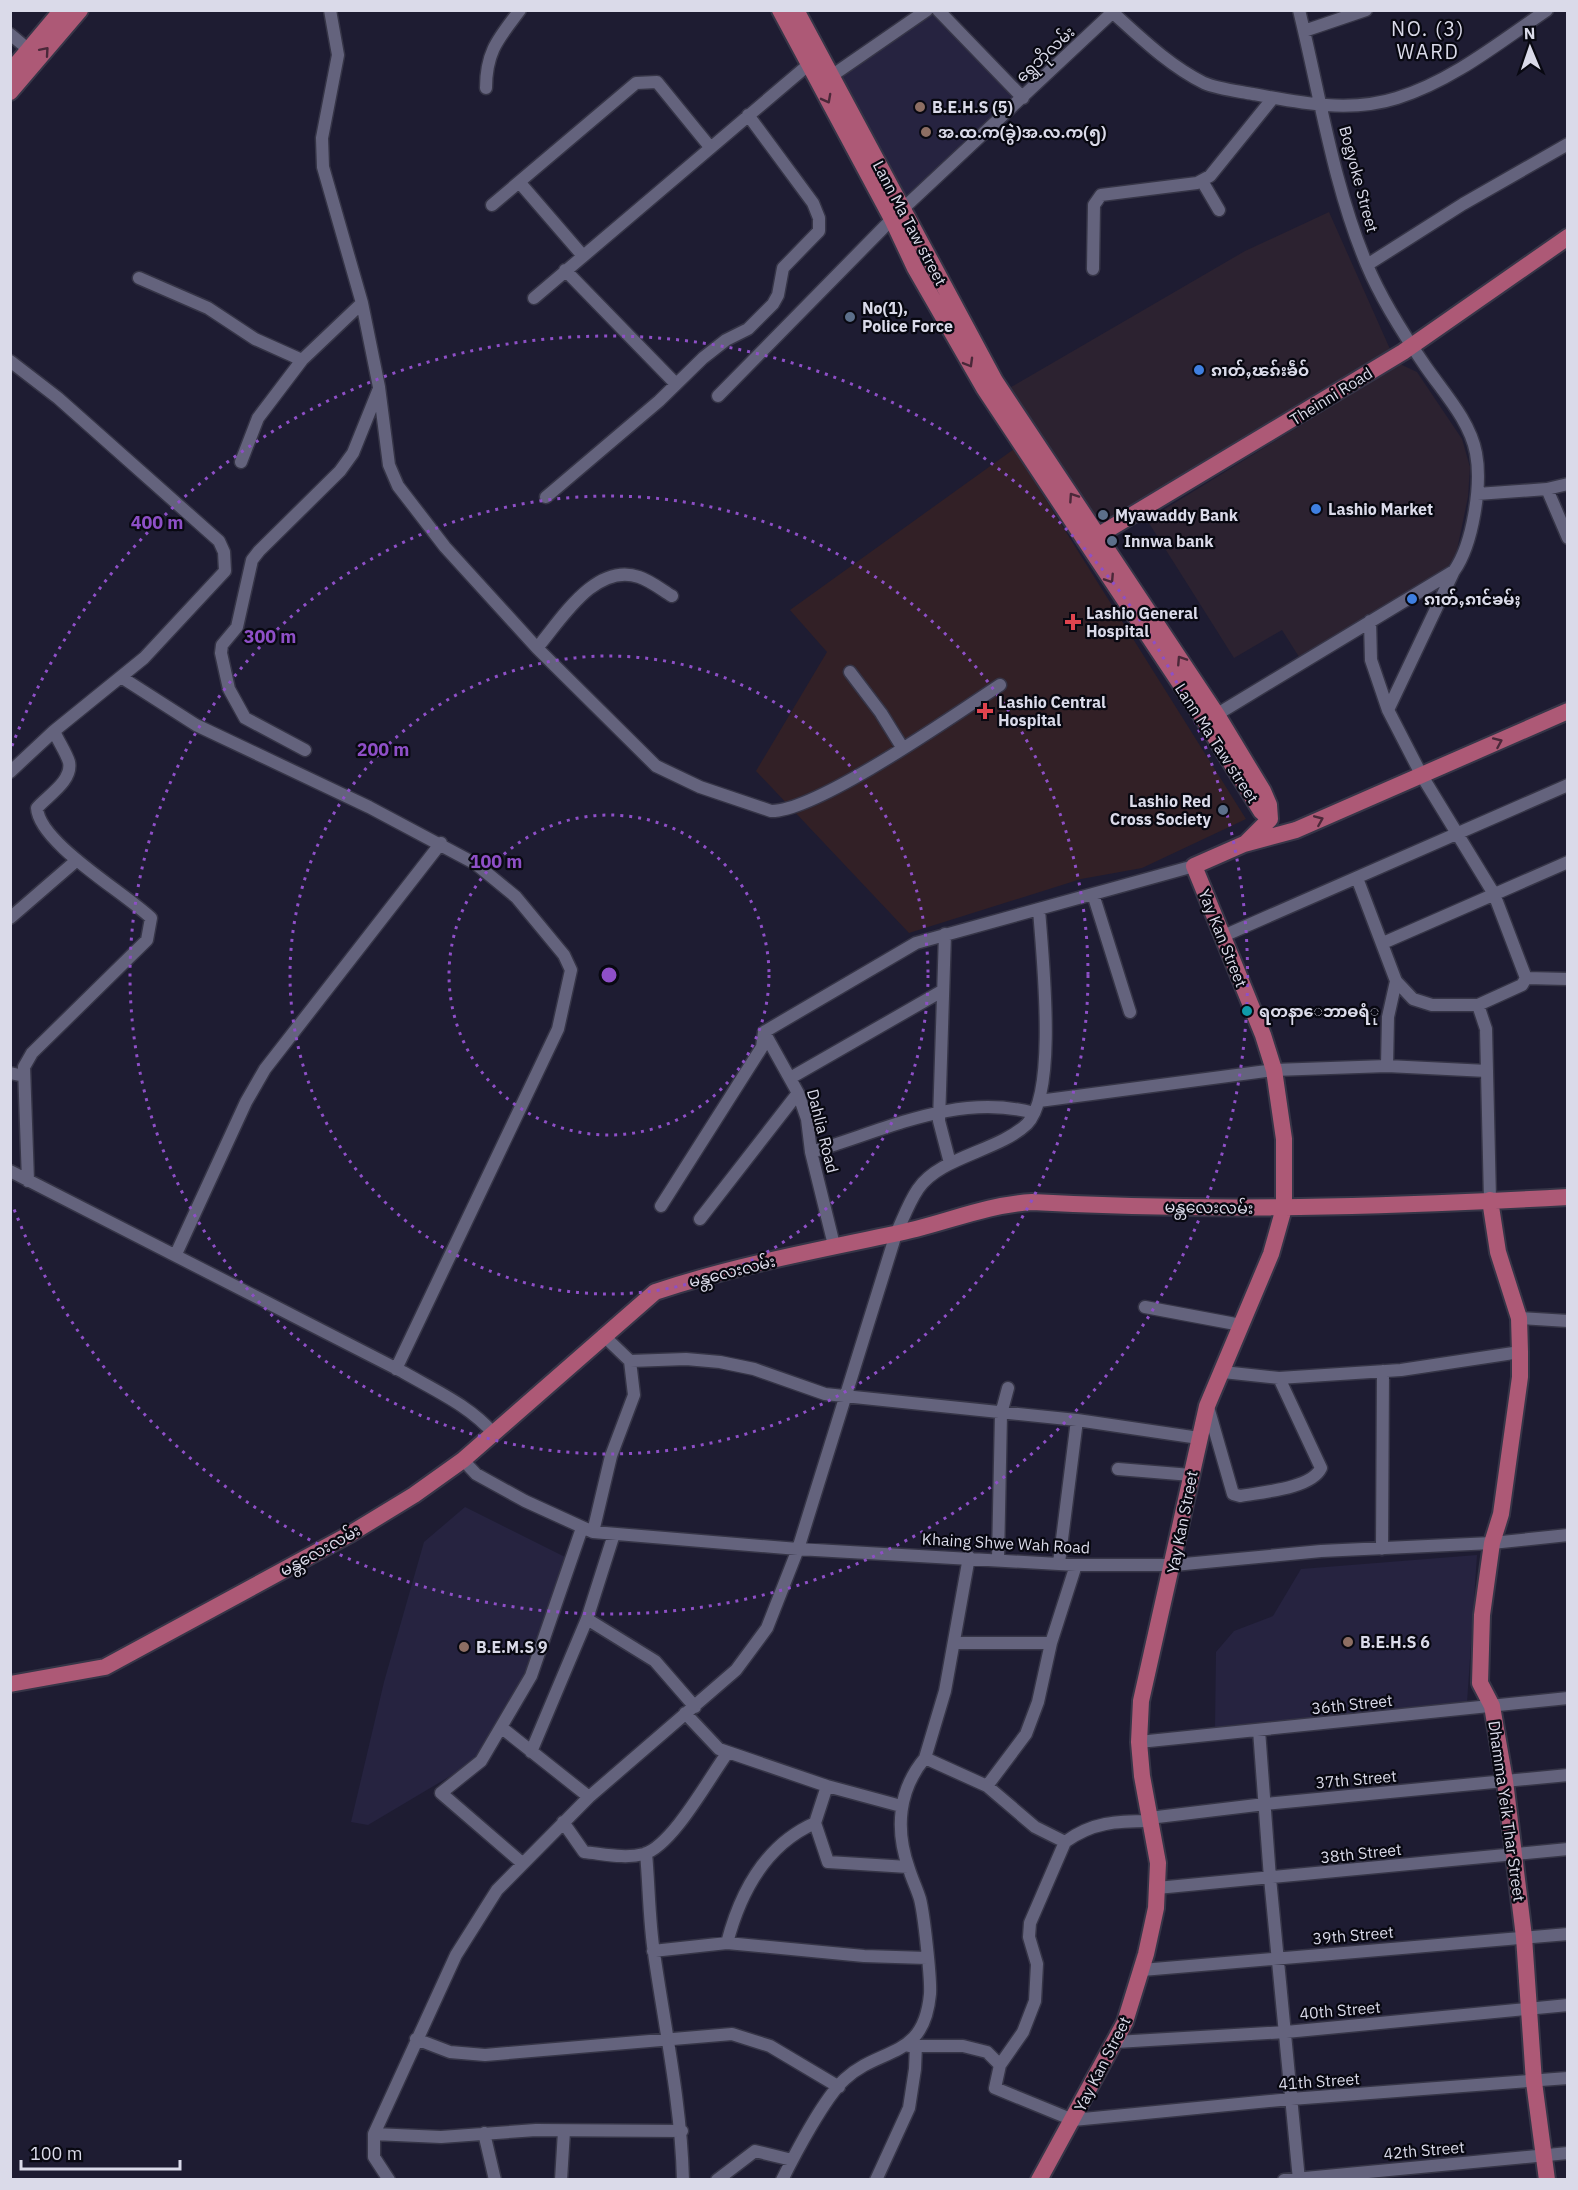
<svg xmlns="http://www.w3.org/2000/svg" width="1578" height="2190" font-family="'IBM Plex Sans','Noto Sans Myanmar',sans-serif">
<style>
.commercial{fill:#2c2230}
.built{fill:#262340}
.medical{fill:#322026}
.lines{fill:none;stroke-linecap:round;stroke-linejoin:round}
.minor-casing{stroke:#363547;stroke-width:15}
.major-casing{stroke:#363547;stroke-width:20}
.minor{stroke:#64637d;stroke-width:12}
.major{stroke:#ad5976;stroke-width:16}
.oneway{stroke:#4a2839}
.ring{fill:none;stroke:#8e4fc7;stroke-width:3;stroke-dasharray:3 6}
.education-dot{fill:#8d6e63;stroke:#080811;stroke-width:2}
.service-dot{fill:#5c6f8a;stroke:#080811;stroke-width:2}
.shop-dot{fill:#3f7fe0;stroke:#080811;stroke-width:2}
.health-dot{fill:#e0444e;stroke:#080811;stroke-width:2}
.culture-dot{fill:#0f9aa8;stroke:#080811;stroke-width:2}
.labels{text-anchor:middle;stroke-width:4.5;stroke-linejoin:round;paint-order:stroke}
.street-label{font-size:16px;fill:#dadae9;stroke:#080811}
.poi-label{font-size:16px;font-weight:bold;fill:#dadae9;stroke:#080811;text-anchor:start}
.quarter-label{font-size:20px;letter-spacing:1.5px;fill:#dadae9;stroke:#080811}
.centre{fill:#8e4fc7;stroke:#080811;stroke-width:3}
.ring-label{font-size:18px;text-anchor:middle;font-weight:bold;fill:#8e4fc7;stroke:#080811;stroke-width:4.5;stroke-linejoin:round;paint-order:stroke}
</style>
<rect width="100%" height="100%" fill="#1e1c32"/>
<path class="commercial" d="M1329,212L1390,349L1099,527L1006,390L1245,251Z
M1400,364L1417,372L1462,439L1470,467L1468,497L1456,555L1444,572L1301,660L1282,630L1234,658L1147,520Z"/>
<path class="built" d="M931,11L1022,95L907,203L841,78Z
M465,1507L567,1558L523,1683L479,1759L368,1825L351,1822L384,1682L424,1542Z
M1477,1555L1467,1703L1215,1728L1216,1652L1234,1631L1273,1616L1301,1569Z"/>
<path class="medical" d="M1014,449L1246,819L1142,868L1081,879L909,933L756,771L827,652L790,610Z"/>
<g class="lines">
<g class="minor-casing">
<path id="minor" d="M330,10L338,55L322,138L323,167L362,303L379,387L389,465L398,486L445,547L537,648L656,766L700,787L771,811C816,812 956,714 1000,685
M938,10L1023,98
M1110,10C1140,37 1168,65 1204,83C1218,89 1237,91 1253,94C1300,103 1350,113 1397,98C1452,81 1500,42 1547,10
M1304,31L1366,10
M10,34L29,50
M830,77L927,10
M486,88C486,51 499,38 520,10
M1202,181L1219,210
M520,183L583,256
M492,205L636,83L657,82L710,147
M1367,265L1463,204L1568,144
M1093,269L1094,205L1101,195L1197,183L1210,176L1273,98
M565,270L676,384
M139,278L208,308L255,339L302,360
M534,298L814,60
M10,361L58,398L219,541L224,552L225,571L144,658L54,731L10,772
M718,396L892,219L1115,10
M241,462L258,418L302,360L362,303
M1547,489L1568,484
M1477,494L1547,489L1568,538
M546,497L659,401L703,358L726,340L748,329L773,304L778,295L783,268L819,231V218L813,203L748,115
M537,648C561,620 595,562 639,577C651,581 662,590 672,596
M850,672L881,713L902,747
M121,677L196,725L369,807L476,864L516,897L564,955L571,970L558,1029L396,1369
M1388,710L1453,573
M1211,718L1454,571C1473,544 1482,485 1476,453C1470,421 1444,393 1426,367C1404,335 1382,301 1367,265C1333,185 1320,95 1299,10
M305,750L245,718L229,689L221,653L222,645L237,627L252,560L259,551L340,471L353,453L378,391
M1357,878L1396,981L1413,999L1432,1005H1478L1522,985L1526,978L1494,894L1422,776L1388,710L1371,660L1370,621
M1093,894L1130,1012
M10,918L77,860
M945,934L939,1121L950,1163
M1221,937L1568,785
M1383,943L1568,862
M1526,978L1568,979
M1478,1005L1486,1029L1490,1200
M764,1032L798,1093L807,1119L811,1152L834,1245
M1387,1066L1388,1017L1396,981
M10,1073L24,1076
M792,1077L942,991
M1039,1101L1274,1070L1387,1066L1487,1071
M811,1152C884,1131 957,1092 1034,1113
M10,1171L403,1372C436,1391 470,1406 494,1434
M28,1181L24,1067L32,1053L147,940L151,918C124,892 39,843 37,808C47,796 73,781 69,762C66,752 58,741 54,731
M661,1206L762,1047L764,1032L916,943L1194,866
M700,1219L798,1093
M176,1254L246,1102L265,1069L441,843
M1145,1307L1241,1325
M1519,1318L1568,1321
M603,1335L630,1361L686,1359L720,1362L754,1369L825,1394L1077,1420L1199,1438
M1223,1372L1279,1378L1401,1370L1520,1352
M1208,1407L1233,1494L1240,1496C1261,1492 1311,1489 1321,1468L1279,1378
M463,1460L476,1474L525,1501L593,1532L798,1549L1076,1565H1174L1321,1551L1492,1543L1568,1535
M1118,1469L1191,1475
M593,1532L611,1456L634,1395L630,1361
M1382,1549L1383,1371
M998,1559L1001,1414L1008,1388
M1059,1563L1077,1420
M587,1619L655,1661L695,1707
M955,1643H1051
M685,1713L719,1749L827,1786L901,1806
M502,1728L589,1797
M1259,1730L1270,1878L1299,2180
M1139,1742L1568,1698
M531,1752L587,1619L614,1534
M925,1758L945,1691L969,1557
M987,1786L1026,1734L1038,1702L1051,1643L1076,1565
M1149,1818L1265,1804L1568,1775
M563,1822L584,1852C604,1854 625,1859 644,1854C673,1845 709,1778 728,1752
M815,1823L828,1862L908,1867
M1065,1842L1030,1923L1029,1937L1037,1964L1035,2001L1023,2032L1000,2065L995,2088L1073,2120L1291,2099L1568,2078
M646,1853C649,1886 649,1921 654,1953C665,2029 681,2103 683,2180
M522,1863L441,1793L481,1761L531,1676L582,1528
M1157,1888L1568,1849
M727,1943C740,1893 765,1845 815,1823L827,1786
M653,1951L727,1943L864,1956L927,1958
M1142,1970L1568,1934
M416,2039L450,2052L485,2055L732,2034L770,2046L839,2087
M1116,2042L1286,2032L1568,2005
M909,2046H963L987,2052L1000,2065
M484,2133L495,2180
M374,2134L441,2137L536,2130L682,2131
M389,2180L374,2157V2134L456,1955L497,1890L589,1797L736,1670L767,1628L798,1549L896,1234C903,1219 909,1202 918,1189C939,1157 999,1151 1027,1124C1058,1093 1042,954 1039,909
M561,2180L564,2131
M717,2180L755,2151L792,2160
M782,2180C795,2154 825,2097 845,2079C881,2046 924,2060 930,1994C931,1978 924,1915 920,1899C917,1889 912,1879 909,1869C895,1830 898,1790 925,1758L987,1786L1035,1827L1065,1842C1092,1822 1117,1821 1150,1821
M876,2180L909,2108L915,2069L916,2045
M1284,2180L1568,2153"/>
</g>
<g class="major-casing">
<path id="major" d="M780,10L892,219L915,268L984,388L1205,721L1261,811L1270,819
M796,10L995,381L1217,715L1263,791L1269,805L1270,819L1246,843
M10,72L62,10
M10,92L80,10
M1089,541L1403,352L1568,237
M1490,1200L1498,1252L1519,1318L1520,1352V1377L1501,1514L1492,1543L1482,1615L1480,1683L1492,1706L1505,1781L1524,1937L1534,2082L1547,2180
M10,1684L105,1667L350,1534L414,1495L463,1460L655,1292C733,1266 814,1251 894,1234C941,1225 983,1205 1032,1202C1210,1212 1389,1207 1568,1197
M1039,2180L1125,2022L1146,1954L1156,1908L1158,1863L1142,1776L1139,1742L1141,1701L1207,1406L1271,1254L1284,1208V1139L1274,1070L1263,1035L1194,866L1244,844L1296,830L1568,711"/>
</g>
<use href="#minor" class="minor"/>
<use href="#major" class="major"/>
</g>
<defs><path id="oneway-chevron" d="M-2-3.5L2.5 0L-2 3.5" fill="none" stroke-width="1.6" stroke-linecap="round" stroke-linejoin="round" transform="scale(1.5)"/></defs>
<g class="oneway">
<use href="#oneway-chevron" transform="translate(45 51) rotate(-49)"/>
<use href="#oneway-chevron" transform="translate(827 99) rotate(62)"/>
<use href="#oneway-chevron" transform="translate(969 363) rotate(60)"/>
<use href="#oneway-chevron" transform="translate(1073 497) rotate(-124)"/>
<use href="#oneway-chevron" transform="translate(1110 579) rotate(57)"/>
<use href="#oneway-chevron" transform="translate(1181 660) rotate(-123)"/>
<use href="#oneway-chevron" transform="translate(1498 742) rotate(-24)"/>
<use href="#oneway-chevron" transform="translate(1319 820) rotate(-23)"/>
</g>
<g class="ring">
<circle cx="609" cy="975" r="160"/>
<circle cx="609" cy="975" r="319"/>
<circle cx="609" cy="975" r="479"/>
<path d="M12 746A639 639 0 1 1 12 1204"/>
</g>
<g class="education-dot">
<circle cx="920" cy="107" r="6"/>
<circle cx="926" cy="132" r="6"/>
<circle cx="1348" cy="1642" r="6"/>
<circle cx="464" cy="1647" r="6"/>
</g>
<g class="service-dot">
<circle cx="850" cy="317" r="6"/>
<circle cx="1103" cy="515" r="6"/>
<circle cx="1112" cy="541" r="6"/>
<circle cx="1223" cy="810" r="6"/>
</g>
<g class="shop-dot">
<circle cx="1199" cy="370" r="6"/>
<circle cx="1316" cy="509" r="6"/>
<circle cx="1412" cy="599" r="6"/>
</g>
<g class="health-dot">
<path d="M1070 613h6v6h6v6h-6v6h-6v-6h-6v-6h6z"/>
<path d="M982 702h6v6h6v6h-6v6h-6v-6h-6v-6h6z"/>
</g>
<circle class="culture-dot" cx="1247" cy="1011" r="6"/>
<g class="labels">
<g class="street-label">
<text transform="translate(1045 54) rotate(-43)" y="6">ရွှေဘိုလမ်း</text>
<text transform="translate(1359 179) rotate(75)" y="6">Bogyoke Street</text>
<text transform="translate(910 223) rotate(62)" y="6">Lann Ma Taw street</text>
<text transform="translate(1331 396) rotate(-32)" y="6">Theinni Road</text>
<text transform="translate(1217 743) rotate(57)" y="6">Lann Ma Taw street</text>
<text transform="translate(1223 938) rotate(68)" y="6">Yay Kan Street</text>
<text transform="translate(823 1131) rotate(76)" y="6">Dahlia Road</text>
<text transform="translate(1209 1207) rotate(1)" y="6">မန္တလေးလမ်း</text>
<text transform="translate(732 1271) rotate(-14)" y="6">မန္တလေးလမ်း</text>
<text transform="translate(1182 1522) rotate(-79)" y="6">Yay Kan Street</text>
<text transform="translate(1006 1543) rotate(3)" y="6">Khaing Shwe Wah Road</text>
<text transform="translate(320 1550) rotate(-29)" y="6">မန္တလေးလမ်း</text>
<text transform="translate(1352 1704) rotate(-6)" y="6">36th Street</text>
<text transform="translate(1356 1779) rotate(-5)" y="6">37th Street</text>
<text transform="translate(1507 1811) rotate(82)" y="6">Dhamma Yeik Thar Street</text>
<text transform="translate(1361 1853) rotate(-6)" y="6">38th Street</text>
<text transform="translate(1353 1935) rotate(-5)" y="6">39th Street</text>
<text transform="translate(1340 2010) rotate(-5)" y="6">40th Street</text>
<text transform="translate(1102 2064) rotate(-63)" y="6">Yay Kan Street</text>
<text transform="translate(1319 2081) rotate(-4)" y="6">41th Street</text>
<text transform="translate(1424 2150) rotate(-5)" y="6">42th Street</text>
</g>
<g class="poi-label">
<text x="932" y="113">B.E.H.S (5)</text>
<text x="938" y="138">အ.ထ.က(ခွဲ)အ.လ.က(၅)</text>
<text x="862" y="314">No(1),<tspan x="862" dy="18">Police Force</tspan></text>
<text x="1211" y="376">ၵၢတ်ႇၽၵ်းၶဵဝ်</text>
<text x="1328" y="515">Lashio Market</text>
<text x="1115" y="521">Myawaddy Bank</text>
<text x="1124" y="547">Innwa bank</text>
<text x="1424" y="605">ၵၢတ်ႇၵၢင်ၶမ်ႈ</text>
<text x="1086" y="619">Lashio General<tspan x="1086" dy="18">Hospital</tspan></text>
<text x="998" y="708">Lashio Central<tspan x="998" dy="18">Hospital</tspan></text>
<text x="1211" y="807" text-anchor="end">Lashio Red<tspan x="1211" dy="18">Cross Society</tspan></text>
<text x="1259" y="1017">ရတနာေဘာဓရံု</text>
<text x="1360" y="1648">B.E.H.S 6</text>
<text x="476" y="1653">B.E.M.S 9</text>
</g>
<g class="quarter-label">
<text x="1428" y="36">NO. (3)<tspan x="1428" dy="23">WARD</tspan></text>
</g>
</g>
<circle cx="609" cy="975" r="9" class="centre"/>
<g class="ring-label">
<text x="157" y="529">400 m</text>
<text x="270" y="643">300 m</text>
<text x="383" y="756">200 m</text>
<text x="496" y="868">100 m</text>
</g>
<rect width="1578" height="2190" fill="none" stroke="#dadae9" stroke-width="24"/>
<g transform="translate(1530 48) rotate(358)" stroke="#080811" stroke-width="4.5" paint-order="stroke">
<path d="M0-4.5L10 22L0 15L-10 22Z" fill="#dadae9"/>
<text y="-9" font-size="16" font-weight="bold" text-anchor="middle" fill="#dadae9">N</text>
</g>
<path d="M21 2160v9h159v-9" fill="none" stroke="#dadae9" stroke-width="3"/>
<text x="30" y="2160" font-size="18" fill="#dadae9" stroke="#080811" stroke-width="4.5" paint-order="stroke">100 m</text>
</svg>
